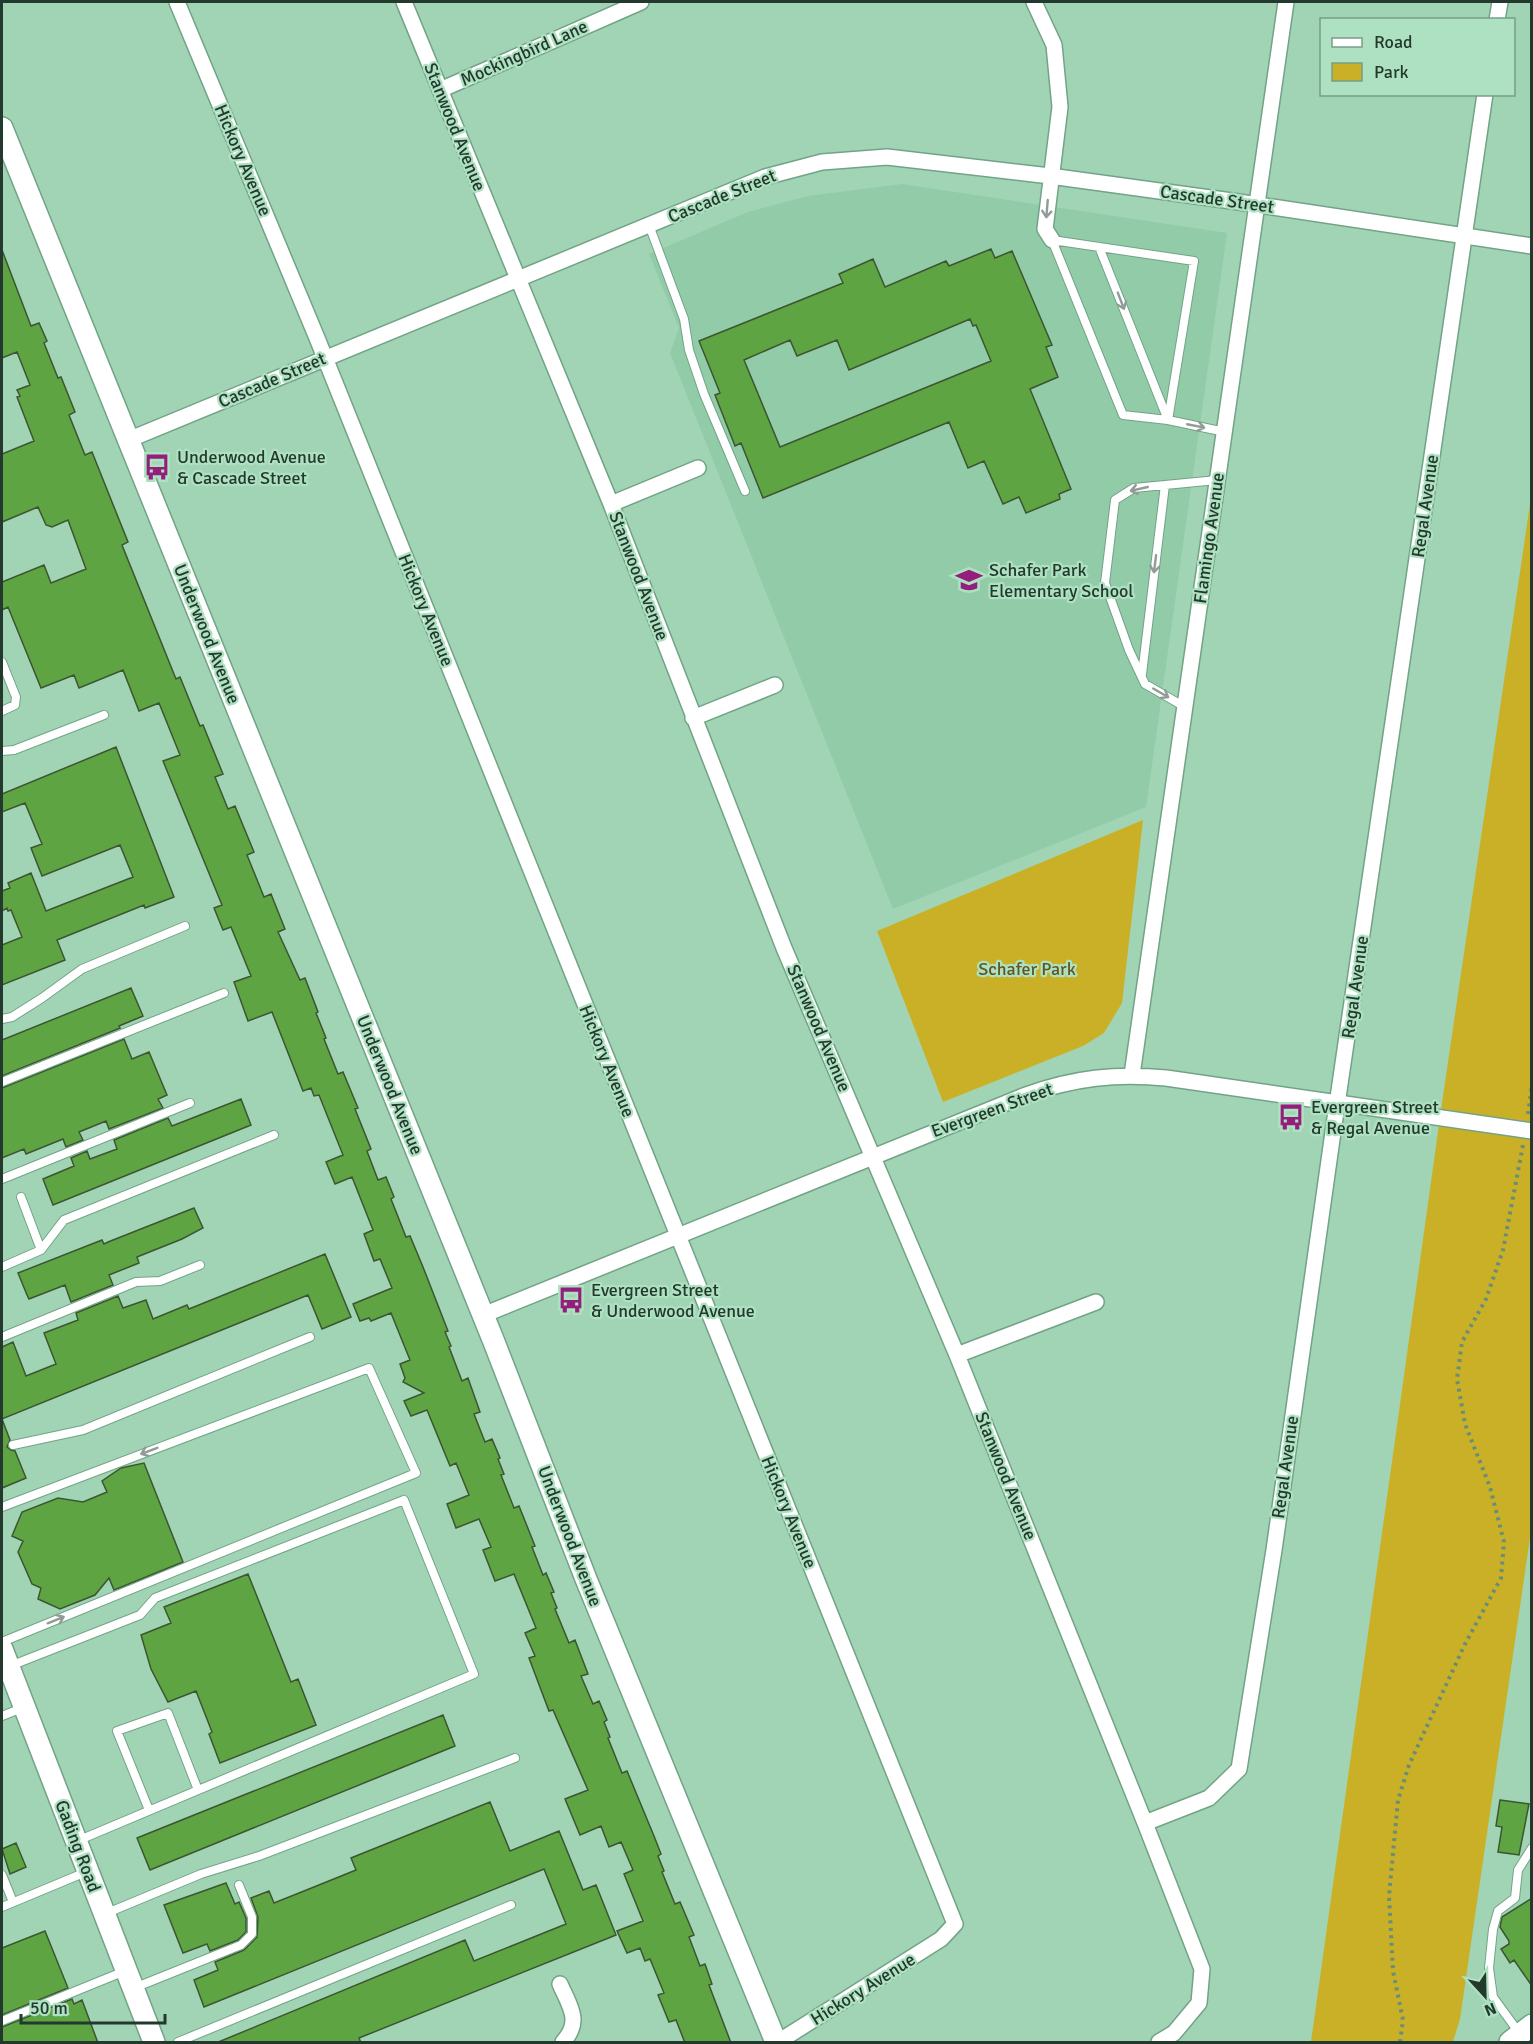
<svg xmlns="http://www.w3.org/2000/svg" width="1533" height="2044" font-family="Signika,sans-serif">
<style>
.built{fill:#91cba8}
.green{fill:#cab026}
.building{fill:#5fa443;stroke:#3b5630;stroke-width:1.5;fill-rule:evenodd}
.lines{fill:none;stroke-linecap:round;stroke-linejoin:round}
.lane-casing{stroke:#72a386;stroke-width:10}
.street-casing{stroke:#72a386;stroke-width:18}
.secondary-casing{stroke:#72a386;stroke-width:24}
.path{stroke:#688e77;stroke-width:4;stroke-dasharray:3 4.5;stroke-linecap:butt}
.lane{stroke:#fff;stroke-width:8}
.street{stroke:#fff;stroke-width:15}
.secondary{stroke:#fff;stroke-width:21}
.oneway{stroke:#929c96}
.labels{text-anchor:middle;stroke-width:4.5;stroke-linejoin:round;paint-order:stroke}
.street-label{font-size:18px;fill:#24392d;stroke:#aee1c1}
.poi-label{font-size:18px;fill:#24392d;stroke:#aee1c1;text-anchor:start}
.park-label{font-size:18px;fill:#615623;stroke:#aee1c1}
</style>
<rect width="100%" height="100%" fill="#a1d4b5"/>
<path class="built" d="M902,184L1227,233L1146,807L893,909L670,353L679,328L649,254L748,212L808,196Z"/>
<path class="green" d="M1531,497V1531L1460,2019L1453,2042H1311L1443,1096Z
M1143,820L1122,1003L1104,1033L1083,1046L943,1102L877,931Z"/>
<path class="building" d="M991,249L995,258L1012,251L1052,345L1046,347L1058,377L1030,389L1071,489L1059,494L1060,499L1026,513L1019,497L1003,504L984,461L968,468L949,422L763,498L741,443L735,446L715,395L720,393L699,341L843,283L839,274L873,259L885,287L946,261L949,266ZM970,319L973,326L976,325L991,361L780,447L744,360L790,340L797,356L837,340L849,370Z
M2,250L31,326L39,323L47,341L44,343L58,378L61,377L75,412L69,415L85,455L92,452L128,542L122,545L176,679L180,677L200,726L203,725L223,774L215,777L228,809L235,806L254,852L247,855L264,897L271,894L285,929L278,932L300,980L305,978L318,1012L316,1013L326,1038L324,1039L338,1074L343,1072L358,1108L355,1109L371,1149L367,1151L378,1180L386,1177L394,1197L391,1199L406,1237L410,1236L423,1267L448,1331L445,1332L451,1346L449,1347L462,1381L468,1378L480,1412L474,1414L485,1442L492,1439L500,1458L498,1459L504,1474L501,1475L514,1508L519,1506L535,1546L532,1547L543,1575L546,1573L554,1592L551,1593L557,1608L555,1609L569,1643L575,1640L588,1674L581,1676L593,1704L599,1701L607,1720L604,1722L610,1737L608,1738L622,1773L627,1771L654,1836L661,1854L658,1856L664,1871L662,1872L675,1904L680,1902L694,1935L689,1937L700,1966L705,1964L712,1984L709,1985L731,2043H685L676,2020L669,2022L658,1995L664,1993L650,1959L645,1961L640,1948L627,1953L617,1931L643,1921L624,1874L633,1870L621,1842L609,1847L601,1826L580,1835L565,1799L588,1790L553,1710L549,1711L529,1658L535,1656L525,1633L536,1628L514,1574L495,1581L483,1550L491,1547L479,1519L456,1528L447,1504L469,1495L456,1463L450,1466L427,1410L411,1416L404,1401L424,1393L403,1382L405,1378L400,1364L410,1360L391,1313L371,1321L369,1318L360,1321L353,1304L392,1288L380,1259L374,1261L364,1234L373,1230L352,1177L335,1184L326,1162L343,1155L319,1095L314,1096L311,1088L303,1091L272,1012L248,1021L234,982L251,976L231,927L223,930L214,908L222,905L163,761L180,755L159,703L139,711L123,670L79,688L74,675L41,688L8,607L2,610V582L44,565L51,583L86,569L68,520L52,527L46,525L38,507L2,522V454L34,441L17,397L20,396L17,390L30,385L17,352L2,358Z
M116,747L174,897L145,908L144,905L57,940L65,960L2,985V945L22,937L11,910L8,911L7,908L2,911V891L10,888L8,883L31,873L46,911L133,877L120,845L42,876L31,848L42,844L25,803L2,812V794Z
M131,988L143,1016L119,1026L120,1028L2,1076V1040Z
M124,1039L132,1059L149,1052L167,1095L158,1099L163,1108L109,1129L106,1121L79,1132L83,1140L66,1147L63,1139L26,1154L24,1149L2,1158V1088Z
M241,1099L251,1125L53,1205L43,1179L74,1166L71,1158L87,1151L90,1159L117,1149L114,1140L168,1118L172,1126Z
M194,1208L203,1228L182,1239L137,1257L139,1263L109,1275L113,1285L71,1302L65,1285L29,1299L27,1295L18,1273L102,1240L104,1244L108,1242Z
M325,1254L351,1317L322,1329L308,1295L2,1419V1347L13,1342L26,1376L56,1364L44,1333L78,1320L76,1313L118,1296L123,1308L146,1300L153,1319L187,1305L189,1309Z
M2,1419L10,1440L7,1447L11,1450L15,1451L26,1478L2,1488Z
M144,1463L183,1562L114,1590L109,1578L95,1595L60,1609L38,1599L41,1588L32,1584L18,1552L23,1541L12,1536L22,1512L58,1498L83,1502L107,1492L102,1481L121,1468Z
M248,1574L291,1682L298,1679L316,1725L220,1763L209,1734L212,1732L196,1691L168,1702L151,1669L141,1635L171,1623L164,1607Z
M443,1715L455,1746L150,1870L137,1838Z
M1500,1800L1529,1804L1519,1855L1498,1852L1502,1827L1496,1826Z
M490,1802L510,1851L559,1831L583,1890L596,1885L616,1935L359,2038L361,2043H216L465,1940L474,1961L566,1924L544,1869L204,2007L194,1980L218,1970L215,1962L244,1950L257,1937L258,1917L251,1898L269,1891L274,1903L309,1889L356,1870L351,1858Z
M16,1843L26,1867L10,1874L2,1849Z
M226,1883L235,1904L239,1902L246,1918V1932L238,1940L210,1951L207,1944L183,1953L164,1905Z
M1532,1898V1986L1514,1960L1510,1963L1501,1949L1509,1944V1941L1500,1927L1502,1917Z
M45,1931L68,1988L2,2015V1948Z
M72,1999L74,2004L82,2000L98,2043H2V2027Z"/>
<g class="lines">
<g class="lane-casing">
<path id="lane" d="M649,225L684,319L689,350L704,394L745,491
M1052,240L1194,261L1168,420L1123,415Z
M1099,247L1168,420L1225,432
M2,662L16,697L15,705L2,711
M1142,674L1165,485
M1185,707L1145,684L1129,650L1105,583L1115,500L1134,488L1217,480
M2,751L14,750L104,715
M2,1019L12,1017L42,998L82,969L185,926
M2,1082L224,993
M2,1179L190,1103
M21,1197L41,1250
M2,1267L41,1250L64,1220L274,1135
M2,1337L136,1282L160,1281L200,1265
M13,1445L83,1430L310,1337
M2,1507L369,1368L416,1473L2,1642
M10,1666L140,1615L155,1598L404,1500L474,1674L77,1841
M2,1716L22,1708
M149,1810L117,1731L168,1713L198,1790
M2,1875L13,1902
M2,1907L86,1872
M107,1913L201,1874L259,1856L515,1758
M134,1988L241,1945L252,1934V1917L239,1885
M2,2021L125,1971
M1520,2034L1493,1997L1489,1968L1493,1929L1498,1911L1515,1898L1518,1870L1532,1848
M178,2042L511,1905"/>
</g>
<g class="street-casing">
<path id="street" d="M177,2L317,338L955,1924L941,1939L778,2042
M404,2L611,504L784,948L957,1355L1145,1823L1202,1969L1199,2003L1174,2033L1159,2042
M1034,2L1054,45L1060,107L1045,229L1052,240
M1497,20L1500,2
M440,90L641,2
M128,440L765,177L822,162L887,157L1050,176L1232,201L1532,246
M611,504L698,468
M693,718L775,685
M1132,1075L1286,2
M483,1315L1026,1095C1074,1078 1116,1073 1166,1078L1532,1131
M957,1355L1096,1302
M1145,1823L1209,1798L1239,1769L1274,1550L1334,1125L1485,94
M560,1984C570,2007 582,2021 563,2042"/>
</g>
<g class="secondary-casing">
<path id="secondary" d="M2,128L494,1342L586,1579L776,2042
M2,1649L154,2042
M1510,2042L1532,2025"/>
</g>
<path class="path" d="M1528,1114L1532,1085
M1400,2042L1403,2020L1393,1971L1389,1896L1398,1800L1409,1765L1465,1644L1501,1578L1504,1542L1490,1487L1465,1424L1457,1379L1462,1342L1486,1299L1503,1250L1523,1145"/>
<use href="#lane" class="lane"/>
<use href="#street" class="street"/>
<use href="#secondary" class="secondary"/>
</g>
<defs><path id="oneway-shaft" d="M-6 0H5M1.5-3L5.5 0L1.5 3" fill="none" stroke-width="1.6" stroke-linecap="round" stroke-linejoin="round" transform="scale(1.5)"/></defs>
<g class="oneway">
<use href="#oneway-shaft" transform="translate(1047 209) rotate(95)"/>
<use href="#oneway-shaft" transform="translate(1121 301) rotate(69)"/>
<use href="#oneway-shaft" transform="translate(1196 426) rotate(11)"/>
<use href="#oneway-shaft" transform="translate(1139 489) rotate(167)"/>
<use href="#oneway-shaft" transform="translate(1155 564) rotate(97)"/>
<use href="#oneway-shaft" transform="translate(1161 693) rotate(30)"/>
<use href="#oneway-shaft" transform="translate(149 1451) rotate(159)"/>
<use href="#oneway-shaft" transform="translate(56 1620) rotate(-22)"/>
</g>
<defs>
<g id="bus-bare" transform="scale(2.07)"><path d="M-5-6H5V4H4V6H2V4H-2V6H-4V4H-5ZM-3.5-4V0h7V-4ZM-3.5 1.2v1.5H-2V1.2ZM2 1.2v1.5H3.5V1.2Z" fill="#931e7c" stroke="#aee1c1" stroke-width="2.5" paint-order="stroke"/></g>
<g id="school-bare" transform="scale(2.07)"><path d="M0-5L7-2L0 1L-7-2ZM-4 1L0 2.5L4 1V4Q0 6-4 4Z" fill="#931e7c" stroke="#aee1c1" stroke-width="2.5" paint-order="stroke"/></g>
</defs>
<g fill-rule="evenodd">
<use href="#bus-bare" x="157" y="467"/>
<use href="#school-bare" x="969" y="580"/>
<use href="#bus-bare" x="1291" y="1117"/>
<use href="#bus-bare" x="571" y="1300"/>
</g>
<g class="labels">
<g class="street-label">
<text transform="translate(524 53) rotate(-24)" y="6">Mockingbird Lane</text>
<text transform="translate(455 127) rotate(68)" y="6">Stanwood Avenue</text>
<text transform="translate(243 160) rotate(67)" y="6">Hickory Avenue</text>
<text transform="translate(722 196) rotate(-22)" y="6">Cascade Street</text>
<text transform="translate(1217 199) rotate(8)" y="6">Cascade Street</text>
<text transform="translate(272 380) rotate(-23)" y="6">Cascade Street</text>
<text transform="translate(1425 506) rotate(-82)" y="6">Regal Avenue</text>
<text transform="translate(1209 538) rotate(-82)" y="6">Flamingo Avenue</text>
<text transform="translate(639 576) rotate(69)" y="6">Stanwood Avenue</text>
<text transform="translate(426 610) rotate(68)" y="6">Hickory Avenue</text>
<text transform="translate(207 634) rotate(68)" y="6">Underwood Avenue</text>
<text transform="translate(1355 987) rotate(-82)" y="6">Regal Avenue</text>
<text transform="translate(819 1028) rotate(67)" y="6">Stanwood Avenue</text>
<text transform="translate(607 1061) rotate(68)" y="6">Hickory Avenue</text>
<text transform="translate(390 1085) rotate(68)" y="6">Underwood Avenue</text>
<text transform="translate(992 1110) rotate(-20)" y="6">Evergreen Street</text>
<text transform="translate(1285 1467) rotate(-82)" y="6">Regal Avenue</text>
<text transform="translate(1006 1476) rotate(68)" y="6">Stanwood Avenue</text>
<text transform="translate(789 1512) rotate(68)" y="6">Hickory Avenue</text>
<text transform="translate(570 1536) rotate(69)" y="6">Underwood Avenue</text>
<text transform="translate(78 1846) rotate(69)" y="6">Gading Road</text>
<text transform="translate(863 1989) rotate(-32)" y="6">Hickory Avenue</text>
</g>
<g class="poi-label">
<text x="177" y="463">Underwood Avenue<tspan x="177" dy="21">&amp; Cascade Street</tspan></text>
<text x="989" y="576">Schafer Park<tspan x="989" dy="21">Elementary School</tspan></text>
<text x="1311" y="1113">Evergreen Street<tspan x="1311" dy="21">&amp; Regal Avenue</tspan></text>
<text x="591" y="1296">Evergreen Street<tspan x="591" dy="21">&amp; Underwood Avenue</tspan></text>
</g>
<g class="park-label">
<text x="1027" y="975">Schafer Park</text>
</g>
</g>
<rect width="1533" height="2044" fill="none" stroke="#24392d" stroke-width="6"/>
<rect x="1320" y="18" width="195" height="78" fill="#aee1c1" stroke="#779e86" stroke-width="1.5"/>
<rect x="1332" y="38" width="30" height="9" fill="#ffffff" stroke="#779e86" stroke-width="1.5"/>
<text x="1374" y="48" font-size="18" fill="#24392d">Road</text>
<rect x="1332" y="63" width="30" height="18" fill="#cab026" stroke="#779e86" stroke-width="1.5"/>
<text x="1374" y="78" font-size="18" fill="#24392d">Park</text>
<g transform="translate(1485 1996) rotate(158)" stroke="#aee1c1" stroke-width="4.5" paint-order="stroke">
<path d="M0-4.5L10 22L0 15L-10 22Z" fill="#24392d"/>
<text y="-9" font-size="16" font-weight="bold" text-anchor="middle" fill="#24392d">N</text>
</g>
<path d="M21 2014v9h144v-9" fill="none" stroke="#24392d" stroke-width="3"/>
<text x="30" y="2014" font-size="18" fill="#24392d" stroke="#aee1c1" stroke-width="4.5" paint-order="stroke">50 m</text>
</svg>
